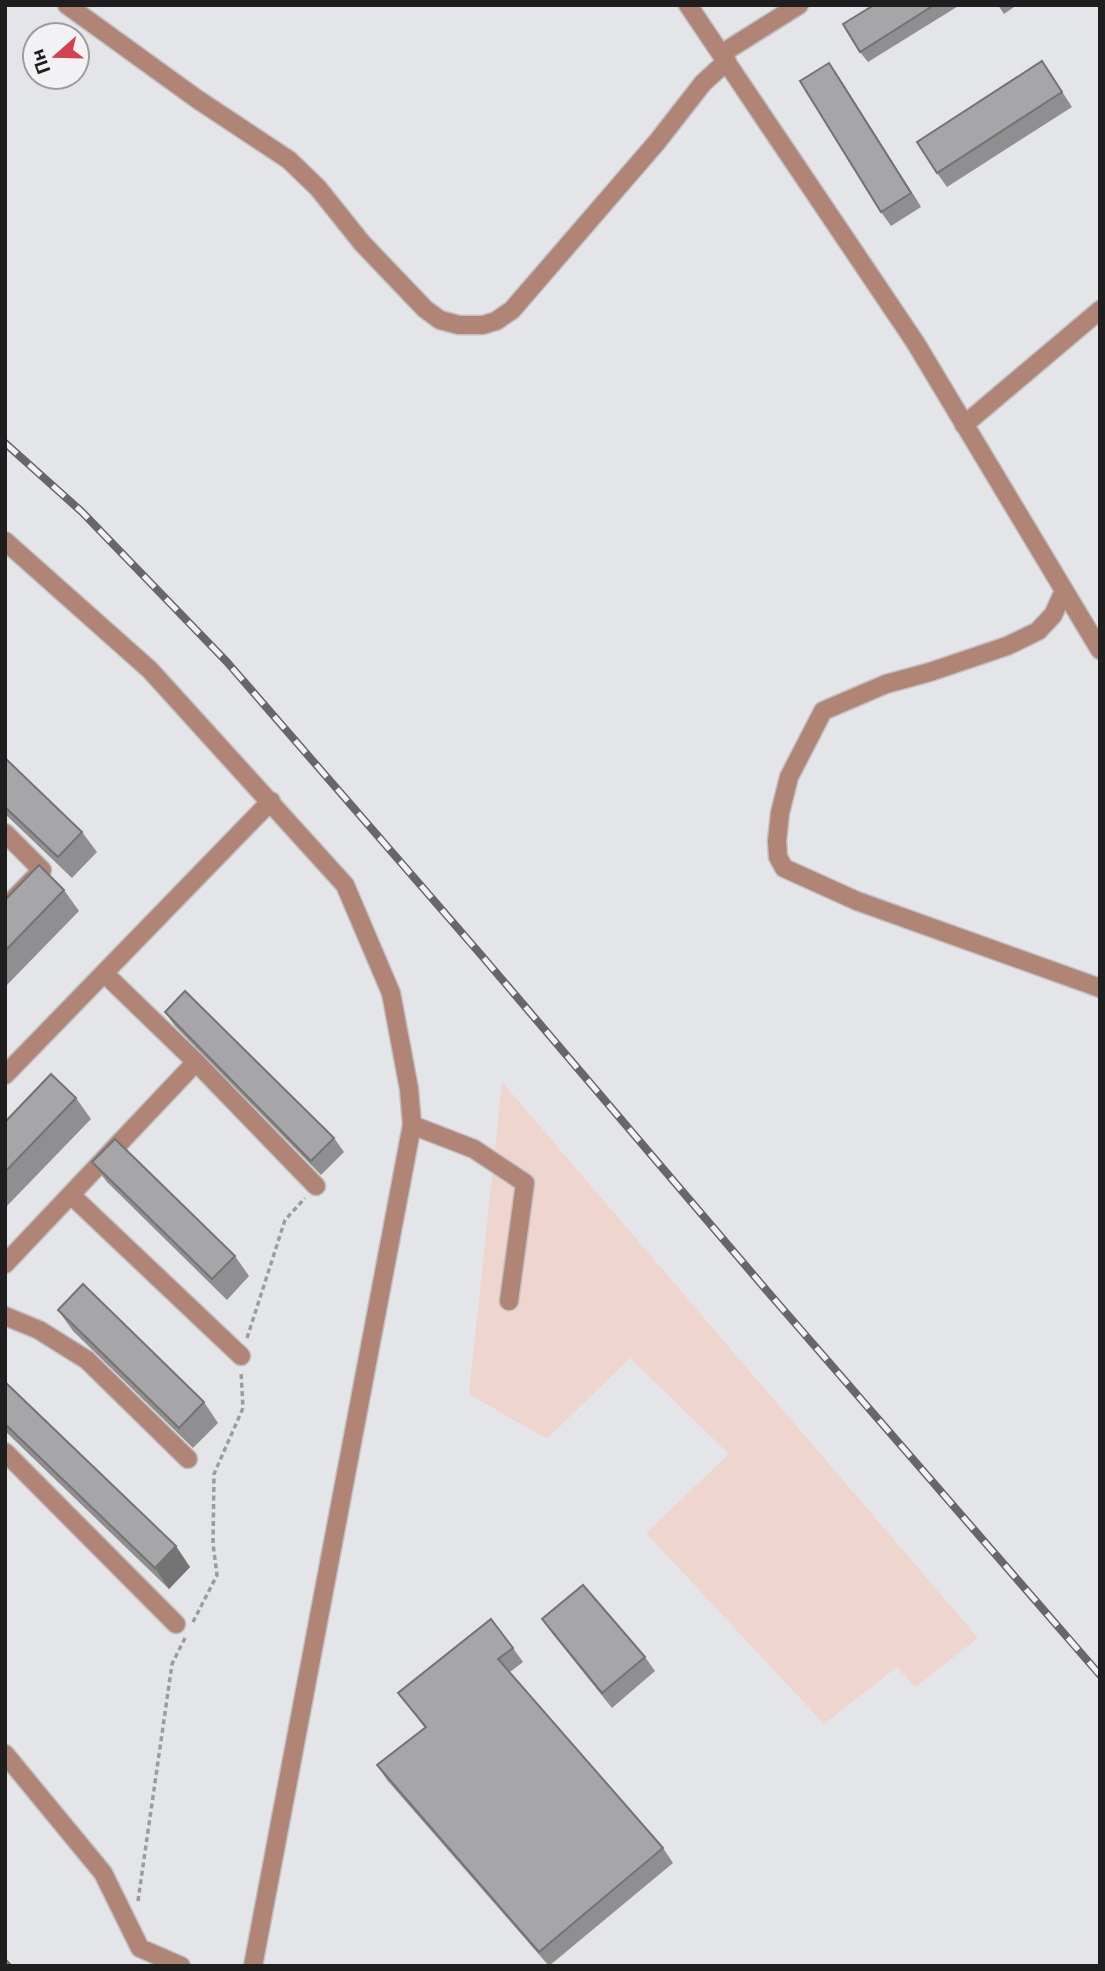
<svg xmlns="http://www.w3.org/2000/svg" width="1105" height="1971" font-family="'Exo 2',sans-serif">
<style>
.industrial{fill:#eed5cd}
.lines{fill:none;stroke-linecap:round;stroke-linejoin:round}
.minor-casing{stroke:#c0c1c4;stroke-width:21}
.path{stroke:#9b9c9e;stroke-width:3.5;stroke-dasharray:5 3.5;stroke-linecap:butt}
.minor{stroke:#b08575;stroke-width:18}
.rail-casing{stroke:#676769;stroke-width:8}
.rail{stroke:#f2f2f5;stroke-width:5;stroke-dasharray:16;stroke-linecap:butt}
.wall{fill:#8f8e90}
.shaded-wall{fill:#747475}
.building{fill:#a6a5a7;stroke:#747475;stroke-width:2}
</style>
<rect width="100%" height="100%" fill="#e4e5e8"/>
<path class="industrial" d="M502,1082L978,1638L915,1687L897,1667L824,1724L646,1533L729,1454L630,1358L547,1439L469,1394Z"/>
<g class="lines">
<g class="minor-casing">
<path id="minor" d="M67,5L197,99L289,160L318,188L362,243L425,309L440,320L459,325H483L496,321L512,310L657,142L703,83L727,61
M688,5L721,54
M799,5L721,54L915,342L1100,650
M964,425L1100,310
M5,541L150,670L345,885L391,993L409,1089L412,1125L253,1966
M1064,591L1053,615L1038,631L1007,646L930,672L886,684L823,711L789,777L780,813L777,841L778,857L784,868L857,901L1100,988
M5,833L42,870L5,908
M104,973L196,1062L316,1186
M5,1075L271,801
M412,1125L474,1149L525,1183L509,1301
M71,1195L241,1356
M5,1264L196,1062
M5,1316L39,1330L87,1360L188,1459
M5,1452L176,1624
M5,1754L103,1873L140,1948L181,1966"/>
</g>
<path class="path" d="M247,1338L285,1220L305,1198
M193,1622L217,1575L213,1544L214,1474L243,1408L241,1372
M138,1901L172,1664L185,1638"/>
<use href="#minor" class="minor"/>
<g class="rail-casing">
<path id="rail" d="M5,443L82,512L227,662L482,956L768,1292L1100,1675"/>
</g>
<use href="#rail" class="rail"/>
</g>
<path class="wall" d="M874,5H960L868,62L860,52Z
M998,5H1017L1004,14Z
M829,63L921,207L891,226L881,212Z
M1052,76L1072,107L947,187L937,173Z
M5,758L82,832L97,852L72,878L5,814Z
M64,890L79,911L5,987V900Z
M165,1012L334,1138L344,1152L321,1175L175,1026Z
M76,1098L91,1119L5,1208V1122Z
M92,1162L235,1256L249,1276L227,1300L107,1182Z
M58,1310L204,1402L218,1423L193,1448L73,1331Z
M5,1382L190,1567L169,1589L5,1431Z
M542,1619L645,1657L655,1671L612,1708L552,1633Z
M513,1648L523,1662L510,1672L663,1848L673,1863L549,1966L387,1780L377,1765L425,1728L398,1693Z"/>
<path class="shaded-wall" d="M829,63L839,77L921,207L911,193Z
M176,1546L190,1567L169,1589L155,1568Z"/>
<path class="building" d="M874,5H934L860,52L843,24Z
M1042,61L1062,92L937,173L917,142Z
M829,63L911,193L881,212L800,81Z
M5,758L82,832L58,857L5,807Z
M39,865L64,890L5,951V900Z
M185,991L334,1138L311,1161L165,1012Z
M51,1074L76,1098L5,1172V1122Z
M115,1139L235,1256L212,1279L92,1162Z
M83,1284L204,1402L179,1428L58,1310Z
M5,1382L176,1546L155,1568L5,1424Z
M583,1585L645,1657L602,1693L542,1619Z
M491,1619L513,1648L498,1659L663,1848L539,1952L377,1765L426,1727L398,1693Z
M5,1959L12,1966H5Z"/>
<rect width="1105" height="1971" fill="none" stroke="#1e1e1f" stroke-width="14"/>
<g transform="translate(56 56) rotate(250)"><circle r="33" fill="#f2f2f5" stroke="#9d9d9f" stroke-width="2"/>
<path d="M0-5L12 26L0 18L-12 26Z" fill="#d1414e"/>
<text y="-10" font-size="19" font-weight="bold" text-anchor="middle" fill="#1e1e1f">Пн</text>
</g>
</svg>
